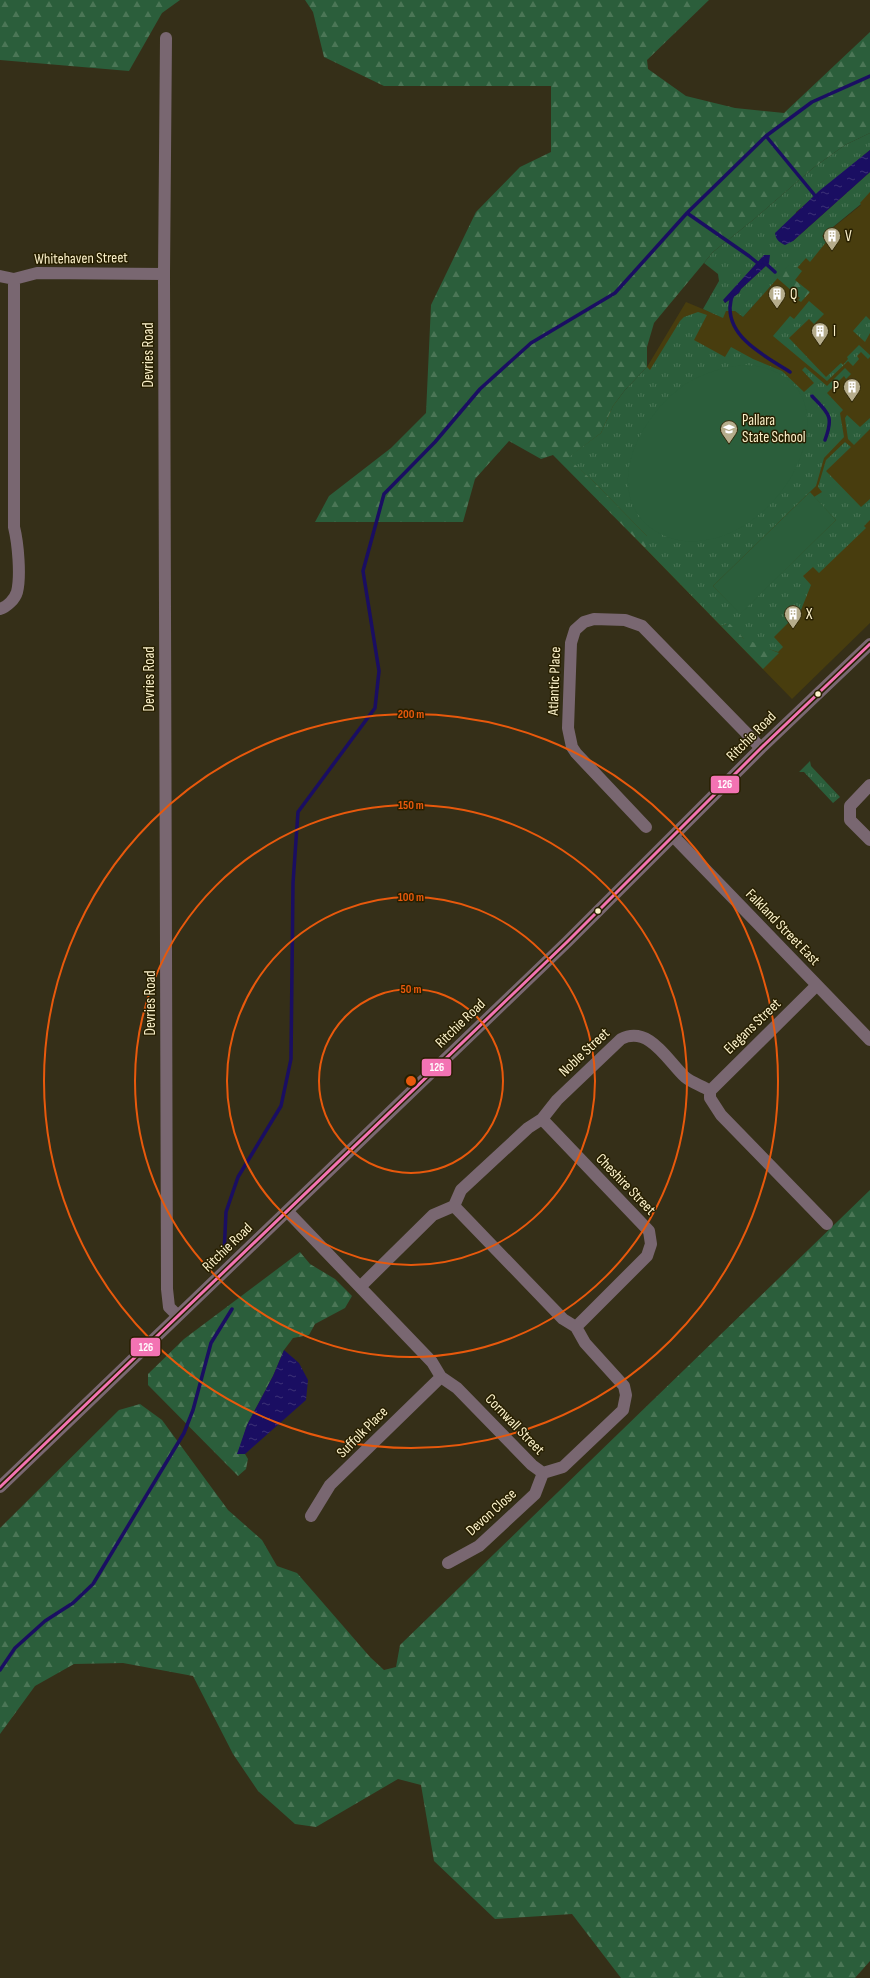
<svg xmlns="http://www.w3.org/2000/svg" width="870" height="1978" font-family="'Sofia Sans Condensed',sans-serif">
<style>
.built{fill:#483d0e}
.grass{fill:url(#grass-tufts);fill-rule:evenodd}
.forest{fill:url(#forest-firs)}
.pitch{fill:#2b5e3b}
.water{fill:url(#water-ripples)}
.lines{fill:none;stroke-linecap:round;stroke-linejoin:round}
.stream{stroke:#1a0e62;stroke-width:3.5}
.minor{stroke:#796771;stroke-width:12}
.bus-1-casing{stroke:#271f00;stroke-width:6}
.bus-1{stroke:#f373b3;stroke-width:3}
.ring{fill:none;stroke:#e8590c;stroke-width:2}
.bus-dot{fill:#fbf1ca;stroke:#271f00;stroke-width:1.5}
.labels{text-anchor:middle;stroke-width:3;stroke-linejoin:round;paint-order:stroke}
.poi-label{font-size:15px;fill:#fbf1ca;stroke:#271f00;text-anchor:start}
.street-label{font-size:15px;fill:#fbf1ca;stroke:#271f00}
.centre{fill:#e8590c;stroke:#271f00;stroke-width:2}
.ring-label{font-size:12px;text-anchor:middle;font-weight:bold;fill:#e8590c;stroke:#271f00;stroke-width:3;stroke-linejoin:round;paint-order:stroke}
.line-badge{stroke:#271f00;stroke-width:1.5}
.badge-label{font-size:11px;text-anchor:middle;font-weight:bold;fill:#fff}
</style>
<defs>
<pattern id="grass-tufts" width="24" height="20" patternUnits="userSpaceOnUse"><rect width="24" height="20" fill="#2b5e3b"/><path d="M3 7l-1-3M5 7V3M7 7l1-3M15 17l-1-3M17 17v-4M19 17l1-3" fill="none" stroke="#4b7656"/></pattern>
<pattern id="forest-firs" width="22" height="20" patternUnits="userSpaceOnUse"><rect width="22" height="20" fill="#2b5e3b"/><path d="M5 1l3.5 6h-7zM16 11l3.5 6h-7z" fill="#4b7656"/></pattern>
<pattern id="water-ripples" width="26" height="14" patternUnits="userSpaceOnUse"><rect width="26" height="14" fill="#1a0e62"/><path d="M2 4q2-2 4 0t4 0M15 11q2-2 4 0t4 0" fill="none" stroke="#3c3277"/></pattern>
</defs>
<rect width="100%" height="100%" fill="#352f18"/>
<path class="built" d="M870,185V623L792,699L562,463L563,460L647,367L686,302L722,317L726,311H735L743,317L793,260L861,205L856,198Z"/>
<path class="grass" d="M870,133V150L796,212L793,241L870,172V192L860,203L861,204L822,236L827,241L810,262L806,258L797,268L791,263L743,317L735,311H726L723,318L703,309L719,281L718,274L704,263L713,252L753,220L813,168L845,145ZM764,255L769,263L741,289L739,293L725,303L724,300Z
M809,301L824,314L814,324L809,319L789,338L826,377L841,363L843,365L848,359L847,357L859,345L870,355V357L868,359L861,352L857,356L859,359L853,366L848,361L827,381L773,336L790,316L794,319Z
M698,312L707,315L694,340L725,357L731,347L753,359L782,371L804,392L814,383L802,370L805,367L827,386L845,368L851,374L846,379L844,376L827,393L843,410L840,413L844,437L824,458L816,486L713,586L740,613L836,520L814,497L822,492L818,487L826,460L845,442L851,447L826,471L861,507L870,499V520L864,526L866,528L819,573L813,567L803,576L811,585L801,610L774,637L783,647L778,652C767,648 752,646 743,638C736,632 735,628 727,624L721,626L645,548L647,536L594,482L567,458L601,433L613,406L625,390L647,367L650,370L680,321L684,317Z
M866,316L870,320V333L865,342L853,331Z
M847,415L860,427L870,418V429L854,445L848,439L845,418Z
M810,761L811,766L840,797L833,803L804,772H799Z"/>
<path class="forest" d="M0,0H180L162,13L129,71L0,60Z
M305,0H709L647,60L648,69L686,96L735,108L784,113L870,32V133L845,145L813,168L753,220L713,252L654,323L647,347V367L625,390L613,406L601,433L568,458L594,482L647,536L649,541L645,548L553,455L541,459L509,441L475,479L463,522H315L329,496L391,448L426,413L431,305L476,212L520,167L551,152V86H384L324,57L313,12Z
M791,262L802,271L795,280L810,292L801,302L798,300L800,298L777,278Z
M727,624H730L743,638L779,653L763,669L721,626Z
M870,1190V1961L855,1978H621L572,1914L495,1919L434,1861L421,1785L398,1779L316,1827L295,1824L258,1791L233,1754L193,1676L123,1663L74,1664L35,1686L0,1734V1528L119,1410L140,1404L162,1420L228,1510L262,1540L277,1566L297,1573L370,1657L384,1670L396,1667L400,1645Z
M300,1252L310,1264L335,1279L352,1296L345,1308L315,1324L309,1335L293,1338L284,1350L273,1376L247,1425L238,1454H245L248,1459L246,1469L238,1476L148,1385V1374L184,1339Z"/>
<path class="pitch" d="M747,365C867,375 788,549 684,541C668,539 653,532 642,520C606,476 646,412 684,385C703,373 724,366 747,365Z
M810,492L836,520L740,614L713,586Z"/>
<path class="water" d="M870,150V172L793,241L785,245C779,242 776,240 775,233L819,191Z
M764,255H770L769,263L741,289L739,293L725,303L723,300Z
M284,1350L299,1363L308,1380L306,1400L245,1454H237L247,1425L273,1376Z"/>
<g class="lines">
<path class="stream" d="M766,136L817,198
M687,213L749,256L760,265
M764,262L775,272
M733,295C730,299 731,303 730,307C729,339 767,357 790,372
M812,396C829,414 834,416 825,440
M224,1254L226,1212L238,1177L281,1106L291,1059L293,883L298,812L375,708L379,671L363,571L384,494L435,442L480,389L531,343L615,293L687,213L766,136L812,102L870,76
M0,1670L15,1648L45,1621L73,1603L93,1584L184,1433L193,1410L211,1343L232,1309"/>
<path class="minor" d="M166,38L164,274L167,1289L169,1307L178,1316
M0,276L14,279L37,273L164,274
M0,609C7,607 15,599 17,592C21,576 18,543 14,527V279
M870,785L850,806V820L870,840
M646,827L576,753L572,747L568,728L571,643L575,630L584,622L594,619L625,620L642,626L761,748
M674,837L870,1040
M710,1091V1098L721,1115L827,1224
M710,1091L817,985
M542,1119L649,1231L651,1244L647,1256L576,1327
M287,1211L432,1362L441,1377L457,1388L532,1465L543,1473L563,1467L623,1410L626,1395L624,1386L585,1343L576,1327L563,1319L454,1206
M361,1286L433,1215L454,1206L461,1190L528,1128L542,1119L557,1100L621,1039C649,1025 667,1060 685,1077C692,1083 703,1086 710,1091
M0,1487L567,942L761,748L870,644
M311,1516L330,1485L441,1377
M448,1563L479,1546L535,1494L543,1473"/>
<g class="bus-1-casing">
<path id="bus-1" d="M0,1487L567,942L761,748L870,644"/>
</g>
<use href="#bus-1" class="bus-1"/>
</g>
<g class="ring">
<circle cx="411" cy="1081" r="92"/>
<circle cx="411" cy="1081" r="184"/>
<circle cx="411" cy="1081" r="276"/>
<circle cx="411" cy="1081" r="367"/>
</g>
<defs>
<g id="building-pin" transform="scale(0.9)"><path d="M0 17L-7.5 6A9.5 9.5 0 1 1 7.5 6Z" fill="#b6ad8c" stroke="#271f00"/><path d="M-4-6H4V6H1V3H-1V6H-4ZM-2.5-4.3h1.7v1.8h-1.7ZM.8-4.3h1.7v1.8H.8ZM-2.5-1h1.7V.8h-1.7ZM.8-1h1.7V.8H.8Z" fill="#fff"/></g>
<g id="school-pin" transform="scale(0.9)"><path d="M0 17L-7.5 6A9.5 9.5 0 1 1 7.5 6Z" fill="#b6ad8c" stroke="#271f00"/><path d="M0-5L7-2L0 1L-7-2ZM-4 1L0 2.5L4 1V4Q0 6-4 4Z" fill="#fff"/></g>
</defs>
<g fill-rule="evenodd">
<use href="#building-pin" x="832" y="236"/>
<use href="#building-pin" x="777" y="294"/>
<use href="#building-pin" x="820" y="331"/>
<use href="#building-pin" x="852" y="387"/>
<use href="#school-pin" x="729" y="429"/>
<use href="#building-pin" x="793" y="614"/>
</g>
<g class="bus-dot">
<circle cx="818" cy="694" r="3.5"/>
<circle cx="598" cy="911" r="3.5"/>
</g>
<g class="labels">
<g class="poi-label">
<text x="845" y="241">V</text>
<text x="790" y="299">Q</text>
<text x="833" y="336">I</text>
<text x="839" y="392" text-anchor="end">P</text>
<text x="742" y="425">Pallara<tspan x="742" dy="17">State School</tspan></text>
<text x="806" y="619">X</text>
</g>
<g class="street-label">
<text transform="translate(81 258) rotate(-1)" y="5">Whitehaven Street</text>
<text transform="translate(148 355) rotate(-90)" y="5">Devries Road</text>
<text transform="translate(149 679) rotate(-90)" y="5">Devries Road</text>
<text transform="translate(554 681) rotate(-88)" y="5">Atlantic Place</text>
<text transform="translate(751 736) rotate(-45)" y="5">Ritchie Road</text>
<text transform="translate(783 927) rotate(46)" y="5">Falkland Street East</text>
<text transform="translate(150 1003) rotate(-90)" y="5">Devries Road</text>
<text transform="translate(460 1023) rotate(-44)" y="5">Ritchie Road</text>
<text transform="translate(752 1026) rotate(-44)" y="5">Elegans Street</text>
<text transform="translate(584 1052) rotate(-43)" y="5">Noble Street</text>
<text transform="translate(626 1184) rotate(46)" y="5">Cheshire Street</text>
<text transform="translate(227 1247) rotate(-44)" y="5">Ritchie Road</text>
<text transform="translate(515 1424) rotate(46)" y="5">Cornwall Street</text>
<text transform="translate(362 1432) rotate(-45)" y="5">Suffolk Place</text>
<text transform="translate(491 1512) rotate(-42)" y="5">Devon Close</text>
</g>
</g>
<circle cx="411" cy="1081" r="6" class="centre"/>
<g class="ring-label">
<text x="411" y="718">200 m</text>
<text x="411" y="809">150 m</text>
<text x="411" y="901">100 m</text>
<text x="411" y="993">50 m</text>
</g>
<g class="line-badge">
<rect x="710" y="775" width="30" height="19" rx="4" fill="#f373b3"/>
<rect x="421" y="1058" width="31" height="19" rx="4" fill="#f373b3"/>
<rect x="130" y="1337" width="31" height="20" rx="4" fill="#f373b3"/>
</g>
<g class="badge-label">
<text x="725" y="788">126</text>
<text x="437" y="1071">126</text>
<text x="146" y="1351">126</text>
</g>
</svg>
